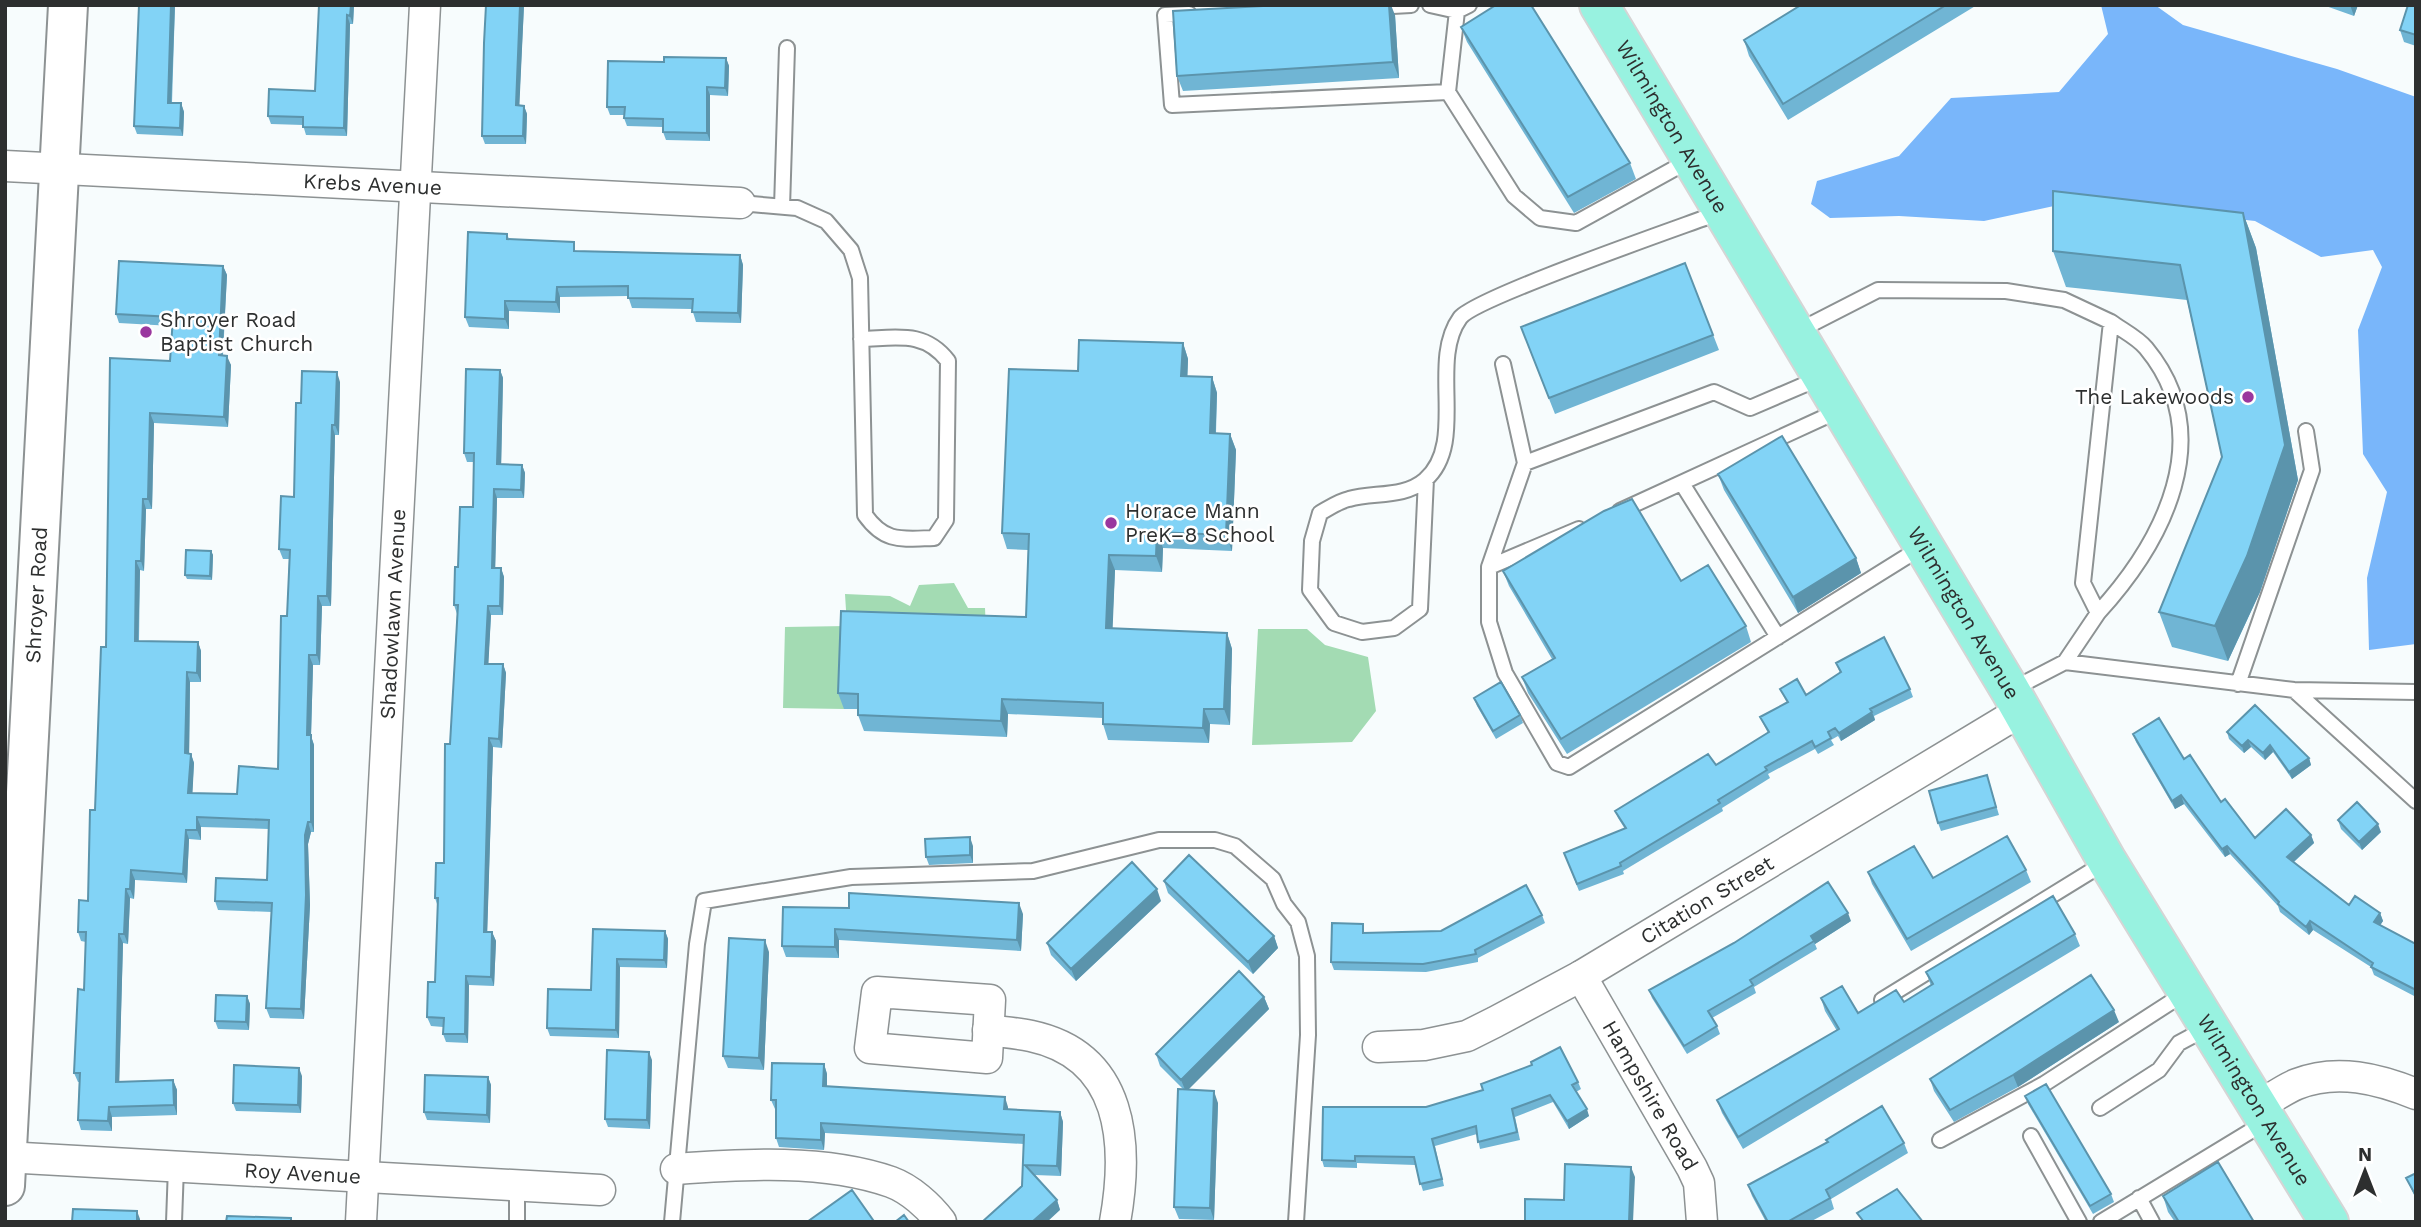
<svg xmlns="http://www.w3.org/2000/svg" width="2421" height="1227" font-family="'Work Sans',sans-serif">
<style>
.green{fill:#a3dbb3}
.water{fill:#79b6fa}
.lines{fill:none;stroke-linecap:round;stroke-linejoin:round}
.lane-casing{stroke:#8d9293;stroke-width:18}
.street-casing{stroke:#8d9293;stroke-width:33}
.secondary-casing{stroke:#8d9293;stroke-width:42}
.primary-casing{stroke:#d5d5d5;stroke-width:42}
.lane{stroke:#fff;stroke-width:14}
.street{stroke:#fff;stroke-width:30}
.secondary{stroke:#fff;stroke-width:38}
.primary{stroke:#98f2e0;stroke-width:38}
.wall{fill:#70b5d4}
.shaded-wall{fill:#5b94ac}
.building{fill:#82d3f6;stroke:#5b94ac;stroke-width:2}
.poi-dot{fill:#9a379e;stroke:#fff;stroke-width:2.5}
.labels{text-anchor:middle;stroke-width:5;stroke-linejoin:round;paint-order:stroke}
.street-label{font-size:21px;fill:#2d2f2f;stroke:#fff}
.poi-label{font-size:21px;fill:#2d2f2f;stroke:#fff;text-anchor:start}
</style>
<rect width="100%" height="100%" fill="#f7fcfd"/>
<path class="green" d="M954,583L968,608H985L986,631L847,626L844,709L783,708L785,627L847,626L845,594L890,596L910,606L919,585Z
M1258,629H1307L1325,645L1368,657L1376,711L1352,742L1252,745Z"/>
<path class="water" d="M2101,5H2155L2183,25L2337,69L2416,97V644L2369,650L2367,578L2387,492L2363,454L2358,330L2382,267L2373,250L2321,257L2255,221L2077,201L1984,221L1899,216L1830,218L1811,204L1817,181L1899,156L1951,98L2059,92L2108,34Z"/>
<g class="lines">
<g class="lane-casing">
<path id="lane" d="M1430,5L1457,11
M1469,5L1457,11L1448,92L1514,196L1540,218L1576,223L1690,160
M1374,7L1411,5
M1189,14L1165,15L1172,105L1448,92
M740,203L797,208L826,221L851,250L860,278L865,515C885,543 901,539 934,538L946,520L948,361C924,330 896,338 861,339
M782,207L787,48
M1796,332L1878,290L2006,291L2064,300L2111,322L2083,583L2098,613L2065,662
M1503,364L1525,463L1714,392L1750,408L1820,378
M1426,479L1420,609L1394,628L1362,632L1334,623L1310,590L1312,541L1320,513C1329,508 1339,501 1349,499C1374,492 1404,498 1425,480C1468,443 1428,362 1460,318C1474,298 1684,226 1721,212
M1683,485L1778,637
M1620,511L1840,410
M1579,529L1489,567V622L1505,673L1557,763L1569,767L1922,547
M1489,567L1525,463
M2098,613C2163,542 2219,436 2146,348C2138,338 2122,330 2111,322
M2238,684L2312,470L2306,431
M2011,690L2065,662L2294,690L2416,692
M2294,690L2416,801
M1882,1000L2106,862
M2100,1108L2159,1070L2179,1043L2207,1028
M2031,1136L2079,1222
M1940,1140L2044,1084L2185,993
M2139,1198L2152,1222
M174,1222L176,1167
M517,1222V1185
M672,1222L697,944L704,901L851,877L1033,871L1159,840H1215L1235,846L1273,879L1284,904L1298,922L1307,956L1308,1035L1296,1222
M2101,1222L2264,1123"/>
</g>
<g class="street-casing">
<g id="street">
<path id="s1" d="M5,166L740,203"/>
<path id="s2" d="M1581,976L1692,1168L1699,1183L1702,1222"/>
<path d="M877,992L990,1000L987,1058L870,1048Z"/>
<path d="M988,1030C1002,1032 1017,1033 1031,1036C1124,1056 1129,1144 1115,1222"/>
<path id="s3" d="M1378,1047L1424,1045L1467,1036L1495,1022L1581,976L2021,711"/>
<path d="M2259,1106C2271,1099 2284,1089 2297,1084C2337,1068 2379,1079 2416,1094"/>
<path id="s4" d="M5,1157L600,1190"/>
<path d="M676,1169C744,1164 825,1159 891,1182C910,1189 929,1206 941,1222"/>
<path id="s5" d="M361,1222L425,5"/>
</g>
</g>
<g class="secondary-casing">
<g id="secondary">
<path id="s6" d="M5,1186L68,5"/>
</g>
</g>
<g class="primary-casing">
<g id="primary">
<path id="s7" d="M1599,5L2010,690L2107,861L2329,1222"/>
</g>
</g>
<use href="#lane" class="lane"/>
<use href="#street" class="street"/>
<use href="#secondary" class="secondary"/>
<use href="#primary" class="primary"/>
</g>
<path class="wall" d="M175,5L172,103H181L184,112L183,136L137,134L134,126Z
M319,5H354L353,24H350L347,136L306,135L303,125L271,124L268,116L315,91Z
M486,5H524L519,105L524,106L527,114L526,144H485L482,136Z
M1801,5H1977L1788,120L1749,56L1744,40Z
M2323,5H2358L2354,16Z
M2416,5V46L2404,42L2400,30Z
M1395,15L1399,78L1183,91L1177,76Z
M1461,27L1630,163L1636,179L1574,213L1467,42Z
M726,58L729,66L728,96L710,95V141L666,140L663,132V127L627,126L624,118V115H610L607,107L664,62Z
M2243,213L2256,248L2298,480L2260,592L2228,661L2172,647L2159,612L2222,457L2187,300L2066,287L2053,251Z
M507,234L509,239L578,251L740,255L743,265L741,323L696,322L692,309L632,308L628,296L560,297V313L509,311V329L469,327L465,317Z
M1685,263L1719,350L1555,414L1527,343Z
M223,266L227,275L223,355L231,365L228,427L154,423L152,509H146L144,571L140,570L139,641L198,642L201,651V682H190L189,753L191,754L194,763L192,793L237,794L278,769L287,616L289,559H283L279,549L294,497L301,403L340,382L339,435H335L331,606H322L320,665H313L311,736L314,745V832H311L308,844L310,905L304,1019L270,1018L266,1008L272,912L218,910L215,901L267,880L269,829L201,827V840L189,839L187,883L135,880L134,899L130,898L128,944L123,943L119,1082L173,1080L177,1090V1115L112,1117V1131L81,1130L78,1120L79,1082H78L74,1073L84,990L86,942L81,941L78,932L88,901L95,810L106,647L110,358L170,361L172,326L119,323L116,314Z
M1183,343L1188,359L1187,376L1212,377L1217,393L1216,433L1230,434L1236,450L1232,551L1163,548L1162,572L1115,570L1112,629L1227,633L1232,649L1230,725L1210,724L1209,743L1108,740L1103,724V718L1008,714L1007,737L864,731L858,715V709H844L838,693L1026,617L1028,550L1007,549L1002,533L1078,371Z
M500,370L503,378L501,464L522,465L525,473L524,498H497L495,568H501L504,577L503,615H491L488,664H503L506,673L502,748L493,747L487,932H492L496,941L494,986L469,985L468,1043L446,1042L443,1034V1027L431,1026L427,1017L435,982L438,907L435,898L444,863L450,744L457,614L454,605L458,567L473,507L474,462H467L464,453Z
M1718,474L1856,558L1861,573L1798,613L1724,490Z
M211,551L213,555L212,580L187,579L185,575Z
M1503,571L1681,581L1746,626L1751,642L1567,754L1528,693L1522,677L1552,659L1509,586Z
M1836,663L1910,689L1913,697L1874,716L1875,720L1841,741L1838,736L1831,740L1834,745L1818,754L1815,749L1768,774L1770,778L1722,808L1723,811L1623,871L1624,874L1579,891L1564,853L1625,829L1618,818L1615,811L1716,765L1768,733L1760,717L1787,703L1780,689L1806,695L1840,673Z
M1474,698L1520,715L1523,723L1496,739L1477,706Z
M2227,732L2309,758L2311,765L2292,779L2273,752L2265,760L2251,747L2244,753L2229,739Z
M2133,734L2184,759L2221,802L2255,838L2311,835L2314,843L2294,862L2349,905L2380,913L2383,921L2380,925L2416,944V997L2374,975L2371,967L2313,930L2309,935L2280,912L2278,906L2230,854L2225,857L2184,804L2175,809L2136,742Z
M1987,775L1999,815L1941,831L1938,823Z
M2338,820L2381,832L2362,850L2341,829Z
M973,846V863L929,865L926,857Z
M2026,870L2031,882L1911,951L1872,884L1868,872L1933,878Z
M1164,881L1274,936L1278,948L1253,974L1168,893Z
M1161,901L1076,981L1051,955L1047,943Z
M849,908L1023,914L1021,951L839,940V958L786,957L782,946Z
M1542,915L1545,923L1478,958V962L1426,972L1334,970L1331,962L1366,933L1441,931Z
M1851,921L1815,944L1817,949L1754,987L1756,993L1712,1018L1717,1026L1720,1034L1687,1054L1652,998L1649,990Z
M593,929L665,931L668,939L667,968L620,967L619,1038L550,1036L547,1028L591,990Z
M2075,934L2080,946L1743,1149L1722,1113L1717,1100L1837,1031L1825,1011L1821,998L1858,1013L1904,1002L1931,986L1926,972Z
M769,952L764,1070L728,1068L723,1056Z
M247,996L250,1004L249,1030L218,1029L215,1021Z
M1264,997L1269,1009L1187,1090L1218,1103L1214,1220L1179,1219L1174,1207L1184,1090L1160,1066L1156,1054Z
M2119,1022L2018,1087L1954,1122L1934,1091L1930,1079Z
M652,1060L650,1129L608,1127L605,1119Z
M824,1064L827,1074V1086L1008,1107V1109L1060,1112L1063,1122L1061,1176L1035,1175L1057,1200L1060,1210L1022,1186L1024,1144L825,1133L824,1150L779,1147L776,1138V1109H775L771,1100Z
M302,1076L301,1113L236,1111L233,1103Z
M488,1077L491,1085L490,1123L427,1120L424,1112Z
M1578,1082L1581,1089L1576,1092L1589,1116L1569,1129L1553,1102L1515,1117L1520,1140L1480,1149L1477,1134L1435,1146L1444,1186L1423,1191L1415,1165L1357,1163V1168L1324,1167L1322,1160L1426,1107Z
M2025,1096L2111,1194L2114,1202L2093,1214L2028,1104Z
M1827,1142L1904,1143L1908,1153L1831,1199L1834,1209L1810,1222H1766L1752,1196L1748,1185Z
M2416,1173V1199L2406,1178Z
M2163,1196L2254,1222H2175L2168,1212Z"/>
<path class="shaded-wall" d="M171,5H175L171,111L168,103Z
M351,5H354L353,24L350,16Z
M520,5H524L519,114L516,105Z
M1389,5H1391L1395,15L1399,78L1393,62Z
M2350,5H2358L2354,16Z
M347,15L350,24L347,136L344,128Z
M726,58L729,66L728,96L725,88Z
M707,87L710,95V141L707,133Z
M181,103L184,112L183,136L180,128Z
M524,106L527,114L526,144L523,136Z
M2243,213L2256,248L2298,480L2260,592L2228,661L2215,626Z
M740,255L743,265L741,323L738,313Z
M223,266L227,275L222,365L219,355Z
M557,287L560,297V313L556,302Z
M505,301L509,311V329L505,319Z
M1183,343L1188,359L1187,392L1181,376Z
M227,356L231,365L228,427L224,417Z
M500,370L503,378L501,473L497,464Z
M337,372L340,382L339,435L335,425Z
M1212,377L1217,393L1215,449L1210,433Z
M150,413L154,423L152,509L148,499Z
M332,425L335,435L331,606L327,596Z
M1230,434L1236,450L1232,551L1226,535Z
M522,465L525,473L524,498L521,490Z
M494,489L497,498L495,577L492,568Z
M143,499L146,509L144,571L141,561Z
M1157,532L1163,548L1162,572L1156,556Z
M211,551L213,555L212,580L210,576Z
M1109,555L1115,570L1112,644L1106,628Z
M1856,558L1861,573L1798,613L1793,597Z
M136,561L140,570L138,650L135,641Z
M501,568L504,577L503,615L500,606Z
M318,596L322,606L320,665L317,655Z
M488,606L491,615L488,672L485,664Z
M1227,633L1232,649L1230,725L1224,709Z
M198,642L201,651V682L197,673Z
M309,655L313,665L311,736L314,745V832L311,822L307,735Z
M503,664L506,673L502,748L499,739Z
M187,672L190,682L189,763L185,753Z
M1002,699L1008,714L1007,737L1001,721Z
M1204,709L1210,724L1209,743L1203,728Z
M1872,712L1875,720L1841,741L1839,733Z
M489,738L493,747L487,940L484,932Z
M2248,740L2251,747L2244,753L2242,746Z
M2270,745L2273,752L2265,760L2263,753Z
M191,754L194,763L192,803L188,793Z
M2309,758L2311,765L2292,779L2289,772Z
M2181,795L2184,804L2175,809L2172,801Z
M197,817L201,827V840L197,830Z
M308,822L311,832L308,844L310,905L304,1019L301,1009L305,835Z
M2378,824L2381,832L2362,850L2359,842Z
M186,830L189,839L187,883L183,874Z
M2311,835L2314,843L2290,865L2287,857Z
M970,837L973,846V863L970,855Z
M2227,846L2230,854L2225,857L2222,849Z
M131,870L135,880L134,899L130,889Z
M126,889L130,898L128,944L124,934Z
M1157,889L1161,901L1076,981L1071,969Z
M1019,903L1023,914L1021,951L1017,940Z
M1848,913L1851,921L1815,944L1811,936Z
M2380,913L2383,921L2377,930L2374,922Z
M2310,921L2313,930L2309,935L2306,927Z
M835,929L839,940V958L835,947Z
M665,931L668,939L667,968L664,960Z
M492,932L496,941L494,986L491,977Z
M119,934L123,943L119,1092L116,1082Z
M1274,936L1278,948L1253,974L1248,962Z
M765,940L769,952L764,1070L759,1058Z
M617,959L620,967L619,1038L616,1030Z
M466,976L469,985L468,1043L465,1034Z
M247,996L250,1004L249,1030L246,1022Z
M1264,997L1269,1009L1186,1092L1181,1080Z
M2114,1010L2119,1022L2018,1087L2013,1075Z
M649,1052L652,1060L650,1129L647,1120Z
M824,1064L827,1074V1096L823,1086Z
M299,1068L302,1076L301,1113L298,1105Z
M488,1077L491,1085L490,1123L487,1115Z
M173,1080L177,1090V1115L174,1105Z
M1214,1091L1218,1103L1214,1220L1210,1208Z
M1005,1097L1008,1107V1119L1004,1109Z
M109,1107L112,1117V1131L108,1121Z
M1587,1109L1589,1116L1569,1129L1567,1121Z
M1060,1112L1063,1122L1061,1176L1057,1166Z
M821,1123L825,1133L824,1150L821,1140Z
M1631,1167L1635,1177L1633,1222H1629Z
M1057,1200L1060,1210L1047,1222H1032Z
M137,1211L140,1219V1222H137Z"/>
<path class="building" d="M139,5H171L168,103H181L180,128L134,126Z
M319,5H351L350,16L347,15L344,128L303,127V117L268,116L269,89L315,91Z
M486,5H520L516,105L524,106L523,136H482L484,43Z
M1283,5H1389L1393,62L1177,76L1173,11Z
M1496,5H1531L1630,163L1568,197L1461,27Z
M1801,5H1946L1783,104L1744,40Z
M2408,5H2416V35L2400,30Z
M664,57L726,58L725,88L707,87V133L663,132V119L624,118L625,107H607L608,61L664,62Z
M2053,191L2243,213L2285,445L2247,556L2215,626L2159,612L2222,457L2180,265L2053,251Z
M468,232L507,234V239L574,242V251L740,255L738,313L692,312L693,299L628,298V286L557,287L556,302L505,301V319L465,317Z
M119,261L223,266L219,355L227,356L224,417L150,413L148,499H143L141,561H136L135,641L198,642L197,673L187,672L185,753L191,754L188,793L237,794L239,766L278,769L281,616H287L290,550L279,549L281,496L294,497L296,403H301L302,371L337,372L335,425H332L327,596H318L317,655H309L307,735H311V822H308L305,835L306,895L301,1009L266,1008L272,903L215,901L216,878L267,880L269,820L197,817V830H186L183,874L131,870L130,889H126L124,934H119L116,1082L173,1080L174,1105L109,1107L108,1121L78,1120L80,1073H74L78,989L84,990L86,932H78L79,900L88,901L90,810H95L101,647H106L110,358L170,361L173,317L116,314Z
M1685,263L1713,335L1549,398L1521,327Z
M1079,340L1183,343L1181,376L1212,377L1210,433L1230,434L1226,535L1157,532L1156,556L1109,555L1106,628L1227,633L1224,709H1204L1203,728L1103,724V703L1002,699L1001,721L858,715V694L838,693L841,611L1026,617L1029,534L1002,533L1009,369L1078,371Z
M466,369L500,370L497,464L522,465L521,490L494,489L492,568H501L500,606H488L485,664H503L499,739L489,738L484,932H492L491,977L466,976L465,1034H443L444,1018L427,1017L428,982H435L438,898H435L436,863H444L445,744H450L458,605H454L455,567H458L460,507H473L474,453H464Z
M1782,436L1856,558L1793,597L1718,474Z
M1632,499L1681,581L1708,565L1746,626L1561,739L1522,677L1555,658L1503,571L1604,511Z
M186,550L211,551L210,576L185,575Z
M1884,637L1910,689L1870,709L1872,712L1839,733L1835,728L1828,732L1831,738L1815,747L1812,741L1765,767L1767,770L1718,800L1720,803L1620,863L1621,866L1577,884L1564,853L1626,828L1615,811L1708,754L1716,765L1769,732L1760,717L1788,702L1780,689L1797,679L1806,695L1841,672L1836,663Z
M1501,682L1520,715L1493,731L1474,698Z
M2255,705L2309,758L2289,772L2270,745L2263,753L2248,740L2242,746L2227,732Z
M2159,718L2184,759L2190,755L2221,802L2225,799L2255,838L2286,809L2311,835L2287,857L2349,905L2355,896L2380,913L2374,922L2416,944V990L2371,967L2373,963L2310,921L2306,927L2278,904L2279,902L2227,846L2222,849L2181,795L2172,801L2133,734Z
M1987,775L1996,807L1938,823L1929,791Z
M2357,802L2378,824L2359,842L2338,820Z
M2007,836L2026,870L1907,939L1868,872L1914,846L1933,878Z
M970,837V855L926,857L925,839Z
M1189,855L1274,936L1248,962L1164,881Z
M1132,862L1157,889L1071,969L1047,943Z
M1828,882L1848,913L1811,936L1814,941L1750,980L1753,985L1708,1011L1717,1026L1684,1046L1649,990L1734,943Z
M1526,885L1542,915L1475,950L1476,954L1423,964L1331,962L1332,923L1363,924V933L1441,931Z
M849,893L1019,903L1017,940L835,929V947L782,946L783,907L849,908Z
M2053,896L2075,934L1738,1137L1717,1100L1839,1029L1821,998L1842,986L1858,1013L1896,990L1904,1002L1933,984L1926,972Z
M593,929L665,931L664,960L617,959L616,1030L547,1028L548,989L591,990Z
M729,938L765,940L759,1058L723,1056Z
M1239,971L1264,997L1181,1080L1156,1054Z
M2091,975L2114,1010L2013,1075L1950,1110L1930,1079Z
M216,995L247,996L246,1022L215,1021Z
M1560,1047L1578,1082L1572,1085L1587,1109L1567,1121L1550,1095L1512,1109L1517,1132L1478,1142L1476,1126L1432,1139L1442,1179L1420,1184L1414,1157L1355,1156V1161L1322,1160L1323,1107H1426L1483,1090L1481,1084L1532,1065L1531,1062Z
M607,1050L649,1052L647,1120L605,1119Z
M772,1063L824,1064L823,1086L1005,1097L1004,1109L1060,1112L1057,1166L1025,1165L1057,1200L1032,1222H982L1022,1186L1024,1135L821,1123V1140L776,1138V1100H771Z
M234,1065L299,1068L298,1105L233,1103Z
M425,1075L488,1077L487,1115L424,1112Z
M2046,1084L2111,1194L2090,1206L2025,1096Z
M1178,1089L1214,1091L1210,1208L1174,1207Z
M1882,1106L1904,1143L1826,1190L1830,1198L1787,1222H1768L1748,1185L1828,1142L1826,1140Z
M2218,1162L2254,1222H2179L2163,1196Z
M1565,1164L1631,1167L1629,1222H1525V1199L1564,1200Z
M2416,1173V1196L2406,1178Z
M1897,1189L1923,1222H1864L1857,1213Z
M852,1190L873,1220L871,1222H807Z
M73,1209L137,1211V1222H72Z
M904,1215L909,1222H895Z
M227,1216L291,1218V1222H226Z"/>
<g class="poi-dot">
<circle cx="146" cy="332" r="7"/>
<circle cx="2248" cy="397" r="7"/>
<circle cx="1111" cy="523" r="7"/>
</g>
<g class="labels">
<g class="street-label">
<text dy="7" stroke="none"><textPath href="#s7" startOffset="142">Wilmington Avenue</textPath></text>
<text dy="7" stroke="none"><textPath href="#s1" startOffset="368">Krebs Avenue</textPath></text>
<text dy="7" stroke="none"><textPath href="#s6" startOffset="592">Shroyer Road</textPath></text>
<text dy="7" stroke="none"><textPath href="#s5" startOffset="609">Shadowlawn Avenue</textPath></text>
<text dy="7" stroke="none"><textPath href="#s7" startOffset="709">Wilmington Avenue</textPath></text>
<text dy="7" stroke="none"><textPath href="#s3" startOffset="366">Citation Street</textPath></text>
<text dy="7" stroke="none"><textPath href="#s2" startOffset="138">Hampshire Road</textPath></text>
<text dy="7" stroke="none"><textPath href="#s7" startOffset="1276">Wilmington Avenue</textPath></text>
<text dy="7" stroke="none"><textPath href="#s4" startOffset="298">Roy Avenue</textPath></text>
</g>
<g class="poi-label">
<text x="160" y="327">Shroyer Road<tspan x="160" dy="24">Baptist Church</tspan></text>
<text x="2234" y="404" text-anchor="end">The Lakewoods</text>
<text x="1125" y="518">Horace Mann<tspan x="1125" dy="24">PreK–8 School</tspan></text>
</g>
</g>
<rect width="2421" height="1227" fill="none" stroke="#2d2f2f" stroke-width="14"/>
<g transform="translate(2365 1171)" stroke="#ffffff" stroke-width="5" paint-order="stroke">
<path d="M0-5L12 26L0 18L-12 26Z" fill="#2d2f2f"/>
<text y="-10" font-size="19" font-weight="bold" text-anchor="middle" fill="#2d2f2f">N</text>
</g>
</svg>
